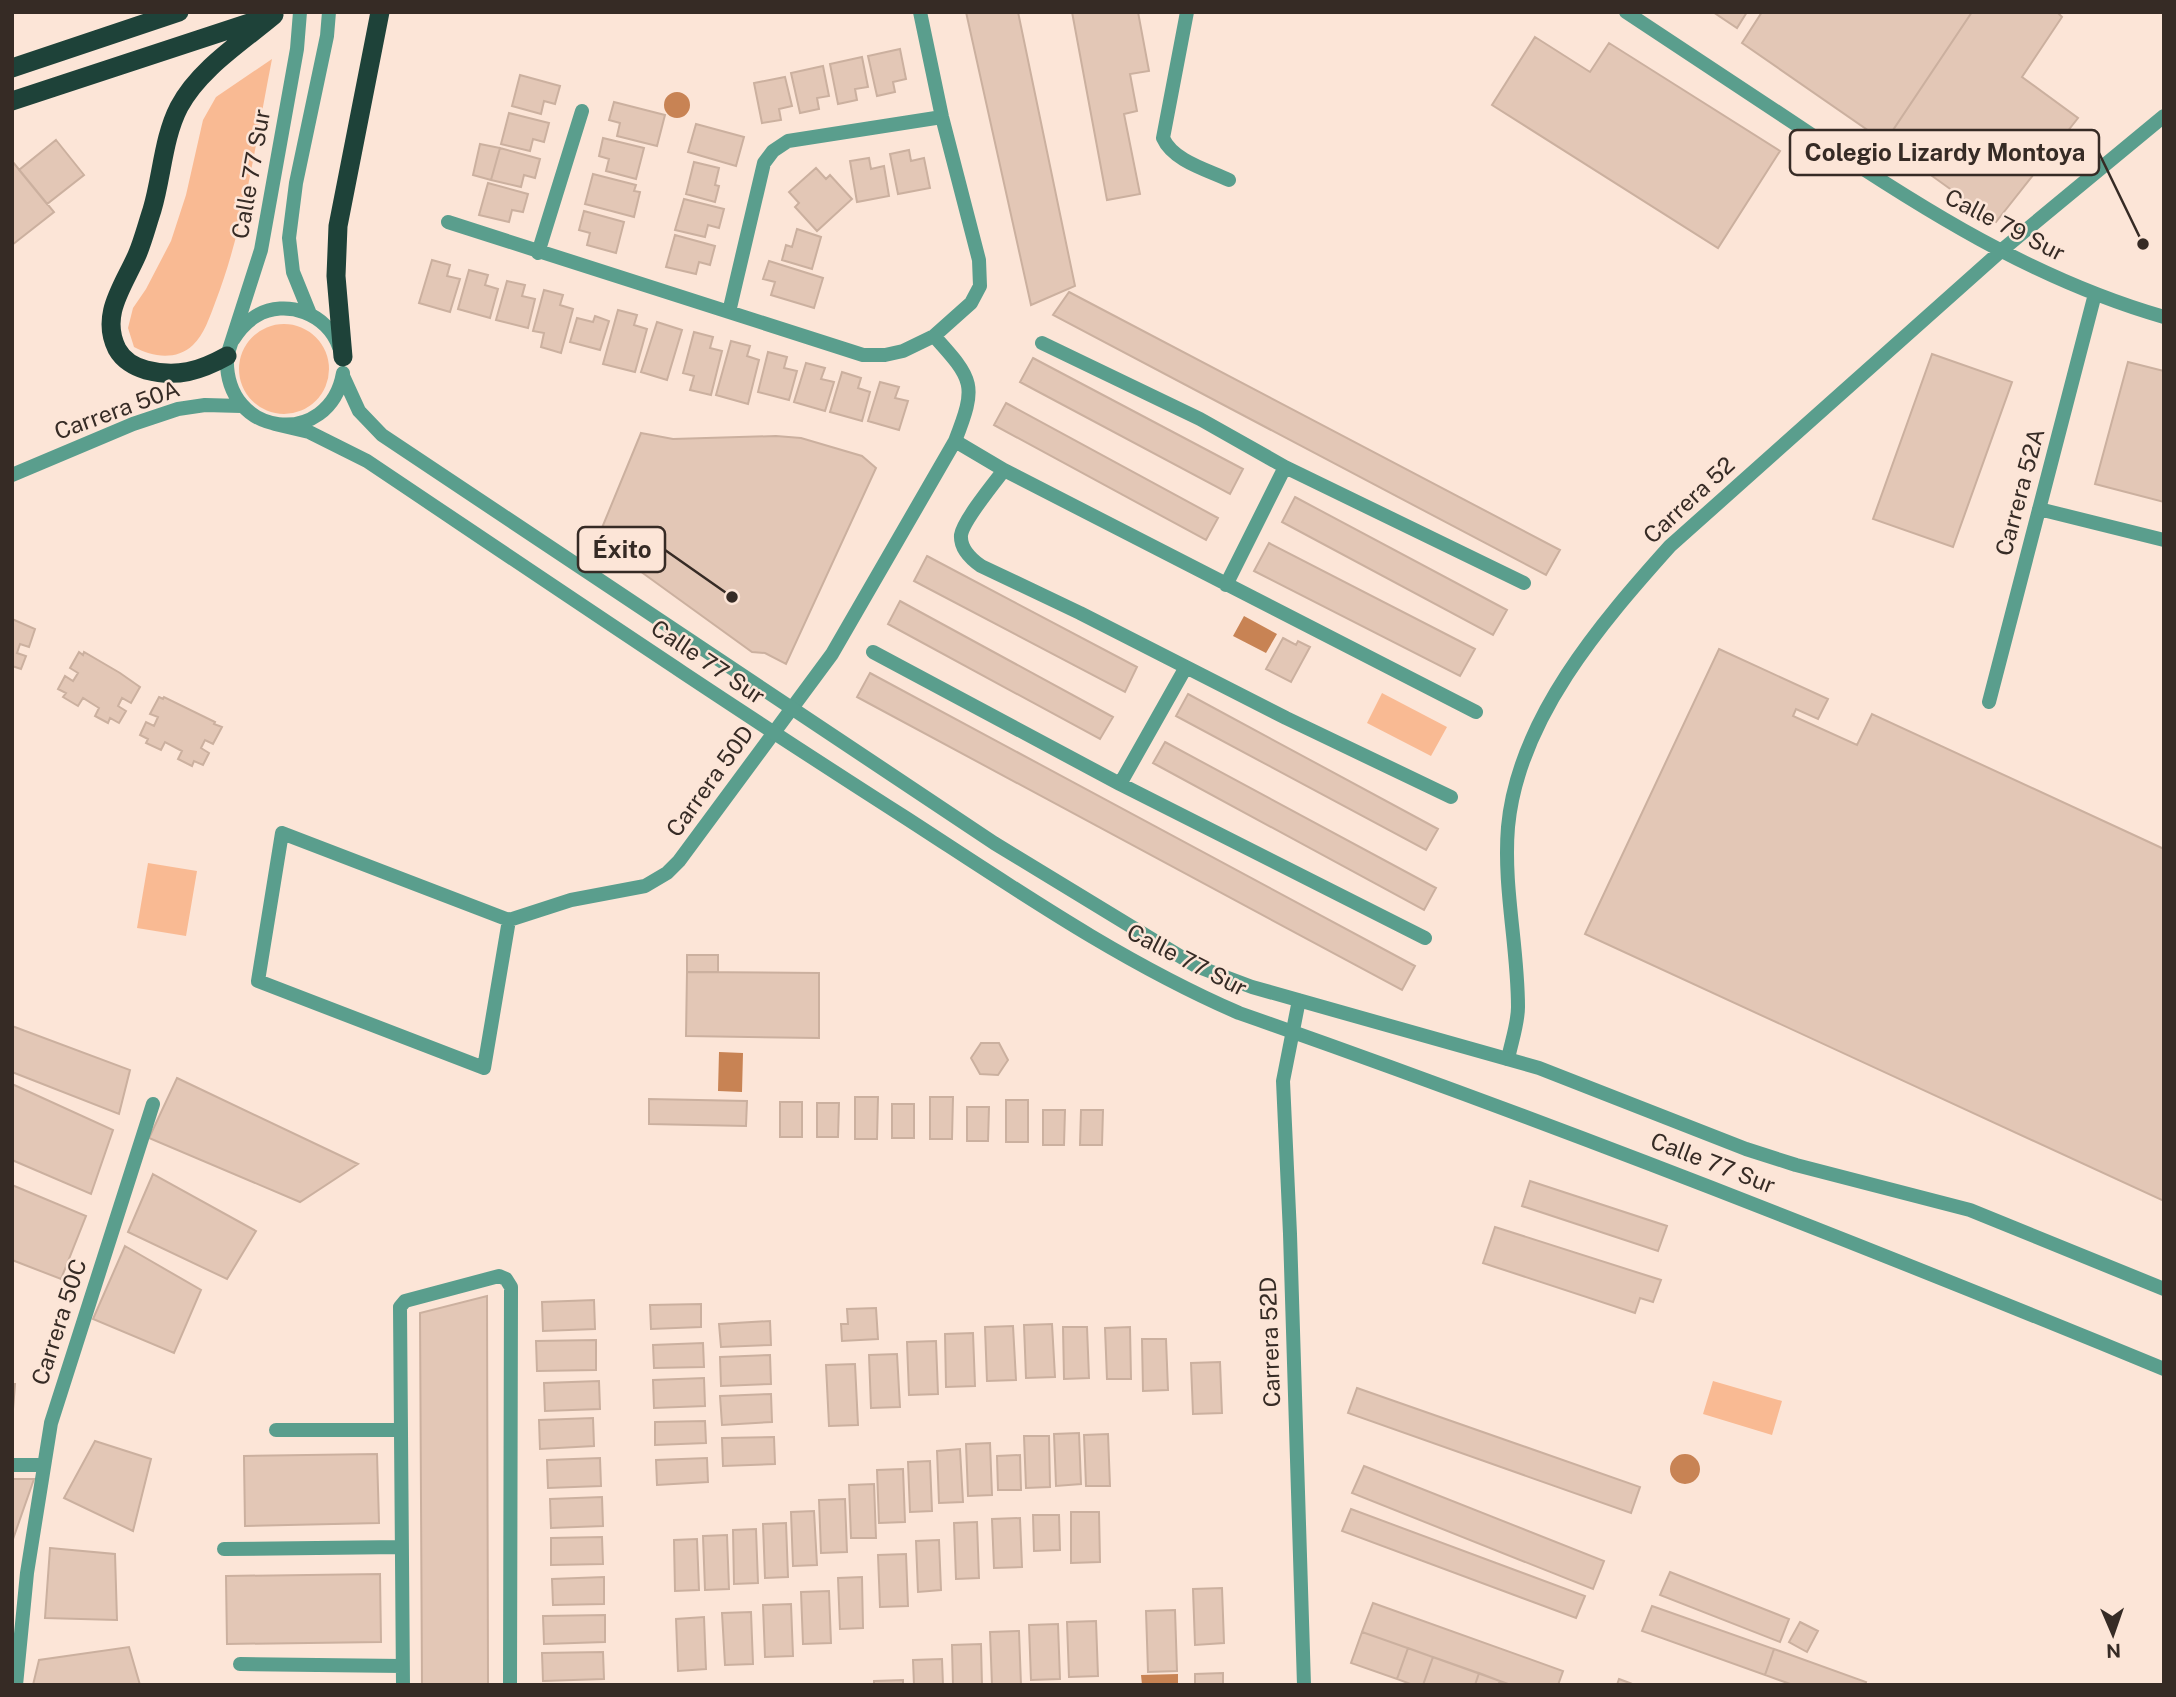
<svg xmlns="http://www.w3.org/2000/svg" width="2176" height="1697" font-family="'Public Sans',sans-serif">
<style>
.green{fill:#f9ba93}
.water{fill:#c88354}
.building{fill:#e3c7b6;stroke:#cbb09f;stroke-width:2}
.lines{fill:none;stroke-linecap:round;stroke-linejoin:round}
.minor{stroke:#5a9e8d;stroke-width:14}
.tertiary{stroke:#5a9e8d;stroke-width:14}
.trunk{stroke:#1e4239;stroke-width:19}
.labels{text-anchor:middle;stroke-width:5;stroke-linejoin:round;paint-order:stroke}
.street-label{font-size:23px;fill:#362b25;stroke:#fce5d7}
.leader{fill:none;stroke:#362b25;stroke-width:2.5}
.callout-dot{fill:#362b25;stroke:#fce5d7;stroke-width:2.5}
.callout{fill:#fce5d7;stroke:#362b25;stroke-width:2.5}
.callout-label{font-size:24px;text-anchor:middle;font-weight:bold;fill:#362b25}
</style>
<rect width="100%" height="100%" fill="#fce5d7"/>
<path class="green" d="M272,59C256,140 245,225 215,303C210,316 204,335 193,345C176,361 152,357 134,347L128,328L133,308L146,289L171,241L186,195L203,120L216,97Z
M239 369a45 45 0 1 1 90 0a45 45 0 1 1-90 0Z
M1382,693L1447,727L1431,756L1367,723Z
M148,863L197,871L186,936L137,928Z
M1713,1381L1782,1401L1772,1435L1703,1414Z"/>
<path class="water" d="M664 105a13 13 0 1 1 26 0a13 13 0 1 1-26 0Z
M1244,616L1277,634L1266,653L1233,636Z
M719,1052L743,1053L742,1092L718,1091Z
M1670 1469a15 15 0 1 1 30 0a15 15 0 1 1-30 0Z
M1178,1674V1685H1142L1141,1675Z"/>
<path class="building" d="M966,12H1018L1075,286L1031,305Z
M1072,12H1138L1149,71L1130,74L1137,111L1124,114L1140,194L1107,200Z
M1713,12H1747L1737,28Z
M1762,12H1972L1885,142L1742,43Z
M1972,12H2057L2062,17L2022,77L2078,118L1996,222L1885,142Z
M1535,37L1590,72L1609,43L1780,151L1718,248L1492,105Z
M900,49L906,79L893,82L895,92L877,96L868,56Z
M862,57L868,87L855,89L857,100L838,104L830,64Z
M823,66L829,96L817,98L819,109L800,113L791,73Z
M520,75L560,86L555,104L544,101L541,114L512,106Z
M785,77L792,106L779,109L781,120L762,123L754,83Z
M614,102L665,115L657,146L617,136L620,123L609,120Z
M509,113L549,123L544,142L533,139L530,151L501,144Z
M696,124L744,137L736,166L688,152Z
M603,138L644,148L636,179L606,171L609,159L599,156Z
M56,140L84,175L47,204L19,170Z
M480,144L500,148L491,180L473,175Z
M500,148L540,159L535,178L524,175L521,187L491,180Z
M909,150L911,161L924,158L930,188L898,194L890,154Z
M869,158L871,169L884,166L889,196L857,202L850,161Z
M12,161L54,212L12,245Z
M694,162L719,168L715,185L719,186L715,202L686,194Z
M816,168L826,179L830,175L852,199L817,231L795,207L799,203L789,192Z
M593,174L636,185L634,191L640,192L634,217L585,204Z
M488,183L528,194L523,212L512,210L509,222L479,215Z
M684,199L724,209L719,228L708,225L705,237L675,230Z
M584,211L624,222L616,253L587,245L590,233L579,230Z
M797,229L821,237L812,269L782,260L786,245L792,247Z
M675,235L715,246L710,265L699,262L696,274L666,267Z
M432,260L450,265L447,276L460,279L450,312L419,303Z
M769,261L823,278L814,308L771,295L775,282L763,279Z
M469,270L488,275L485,285L498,289L490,318L458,309Z
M507,281L525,285L522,296L535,299L528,328L496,320Z
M544,290L563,295L560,305L573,309L561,353L541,347L544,333L533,331Z
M1069,292L1560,550L1546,575L1053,315Z
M618,310L637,315L634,325L647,329L635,372L603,364Z
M595,316L609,321L600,350L570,342L577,318L593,322Z
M657,322L682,330L667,380L641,372Z
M694,332L713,337L710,348L722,351L711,395L690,390L694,376L683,373Z
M731,341L750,346L747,356L759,360L748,404L716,395Z
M768,352L787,357L784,368L797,371L789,400L758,392Z
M1932,354L2012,382L1953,547L1873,519Z
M1033,358L1243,469L1230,494L1020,382Z
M2128,362L2164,371V502L2095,484Z
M806,363L825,368L821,379L834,382L825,411L794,402Z
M842,372L861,378L858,388L870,392L862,421L830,412Z
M880,382L899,387L895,398L908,401L899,430L868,421Z
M1006,403L1218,518L1206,540L994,425Z
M641,433L673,439L776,436L801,438L862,456L876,468L786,664L765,653L752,652L597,540Z
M1295,497L1507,610L1493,635L1282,522Z
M1269,543L1475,649L1460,676L1254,571Z
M927,556L1137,667L1125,692L914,581Z
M900,601L1113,717L1100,739L888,624Z
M12,619L35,629L29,647L20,644L17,653L26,656L21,669L12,666Z
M1283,638L1296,645L1298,641L1310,647L1291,682L1266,669Z
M1719,649L1828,699L1818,719L1796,709L1793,716L1857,745L1872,714L2164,849V1201L1585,934Z
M79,652L83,655L84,652L120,673L140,687L131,703L122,698L118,706L126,711L119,723L110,718L108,723L95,716L99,708L83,698L78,706L63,697L66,693L58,689L65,676L73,681L78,673L70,668Z
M870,673L1415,966L1402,990L857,697Z
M1188,694L1438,829L1426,850L1176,716Z
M159,697L163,699L164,697L215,722L214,724L222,727L213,744L205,740L201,748L209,753L203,765L194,761L192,766L178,759L182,751L165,742L161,750L146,743L148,739L140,735L146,722L154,726L158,717L150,714Z
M1165,742L1436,888L1424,910L1153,763Z
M687,955H718V972H687Z
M687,972L819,973V1038L686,1036Z
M12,1026L130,1070L119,1114L12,1072Z
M981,1043H999L1008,1060L998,1075L980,1074L971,1058Z
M177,1078L358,1164L300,1202L149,1138Z
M12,1084L113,1130L91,1194L12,1160Z
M855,1097H878L877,1139H855Z
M930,1097H953L952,1139H930Z
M649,1099L747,1101L746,1126L649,1124Z
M1006,1100H1028V1142H1006Z
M780,1102H802V1137H780Z
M817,1103H839L838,1137H817Z
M892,1104H914V1138H892Z
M967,1107H989L988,1141H967Z
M1043,1110H1065L1064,1145H1043Z
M1081,1110H1103L1102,1145H1080Z
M153,1174L256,1231L227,1279L128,1232Z
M1530,1181L1667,1226L1658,1251L1522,1206Z
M12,1185L86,1216L61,1279L12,1260Z
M1495,1227L1661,1280L1653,1302L1640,1298L1635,1313L1483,1263Z
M125,1246L201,1290L174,1353L93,1319Z
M487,1296L488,1685H422L420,1313Z
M594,1300L595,1329L543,1331L542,1302Z
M701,1304V1327L651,1329L650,1305Z
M876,1308L878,1339L842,1341L841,1324H848L847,1309Z
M770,1321L771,1345L721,1347L719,1324Z
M1052,1324L1055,1377L1026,1378L1024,1325Z
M1013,1326L1016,1380L987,1381L985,1327Z
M1063,1327H1087L1089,1378L1064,1379Z
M1130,1327L1131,1379H1107L1105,1328Z
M973,1333L975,1386L946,1387L945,1334Z
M1142,1339H1166L1168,1390L1143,1391Z
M596,1340V1370L537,1371L536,1341Z
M936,1341L938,1394L909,1395L907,1342Z
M703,1343L704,1367L654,1368L653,1345Z
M897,1354L900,1407L871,1408L869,1355Z
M770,1355L771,1384L721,1386L720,1357Z
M1220,1362L1222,1413L1193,1414L1191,1363Z
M855,1364L858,1425L829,1426L826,1365Z
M704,1378L705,1406L654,1408L653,1380Z
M599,1381L600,1409L545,1411L544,1383Z
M12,1384H15L12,1422Z
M1357,1388L1640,1487L1631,1513L1348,1413Z
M771,1394L772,1422L722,1425L720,1396Z
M593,1418L594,1446L540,1449L539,1420Z
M705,1421L706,1443L655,1445V1422Z
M1079,1433L1081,1484L1056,1486L1054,1434Z
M1108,1434L1110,1486H1086L1084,1435Z
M1024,1436H1049L1050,1487L1026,1488Z
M774,1437L775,1464L723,1466L722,1438Z
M95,1441L151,1459L133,1531L64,1498Z
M990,1443L992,1495L968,1496L966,1444Z
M960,1449L963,1502L939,1503L937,1451Z
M377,1454L379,1523L245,1526L244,1456Z
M1020,1455L1021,1490H998L997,1456Z
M600,1458L601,1486L548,1488L547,1460Z
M707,1458L708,1482L657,1485L656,1460Z
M930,1461L932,1511L910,1512L908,1462Z
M1364,1466L1604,1561L1593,1589L1352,1493Z
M903,1469L905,1522L879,1523L877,1470Z
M12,1479H34L12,1542Z
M874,1484L876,1538H851L849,1485Z
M602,1497L603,1526L551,1528L550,1499Z
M845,1499L847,1552L821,1553L819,1500Z
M1351,1509L1585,1596L1576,1618L1342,1531Z
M814,1511L817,1565L793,1566L791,1512Z
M1071,1512H1099L1100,1562L1071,1563Z
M1033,1515H1059L1060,1550L1034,1551Z
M1020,1518L1022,1567L994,1568L992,1519Z
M977,1522L979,1578L956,1579L954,1523Z
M786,1523L788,1577L765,1578L763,1524Z
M756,1529L758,1583L734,1584L733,1530Z
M727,1535L729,1589L705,1590L703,1536Z
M602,1537L603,1564L551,1565V1538Z
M697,1539L699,1590L675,1591L674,1540Z
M939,1540L941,1590L918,1592L916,1541Z
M50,1548L115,1554L117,1620L45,1618Z
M906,1554L908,1606L880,1607L878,1555Z
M1670,1572L1789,1619L1780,1642L1660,1595Z
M380,1574L381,1642L227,1644L226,1576Z
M604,1577V1604L553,1605L552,1579Z
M862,1577L863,1628L840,1629L838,1578Z
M1222,1588L1224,1643L1195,1645L1193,1589Z
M829,1591L831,1643L803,1644L801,1592Z
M1373,1603L1563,1671L1558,1685H1511L1362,1632Z
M791,1604L793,1656L765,1657L763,1605Z
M1652,1606L1774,1649L1765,1675L1642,1631Z
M1175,1610L1177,1671L1148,1672L1146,1611Z
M751,1612L753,1664L725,1665L722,1613Z
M605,1615V1642L544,1644L543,1616Z
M704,1617L706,1669L678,1671L676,1619Z
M1096,1621L1098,1676L1069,1677L1067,1622Z
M1800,1622L1818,1631L1807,1652L1789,1642Z
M1058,1624L1060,1679L1031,1680L1029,1625Z
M1019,1631L1021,1685H992L990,1632Z
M1362,1632L1408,1648L1397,1679L1351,1663Z
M981,1644L982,1685H953L952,1645Z
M129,1647L140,1685H33L39,1660Z
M1408,1648L1433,1657L1423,1685H1413L1397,1679Z
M1774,1649L1866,1682L1865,1685H1793L1765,1675Z
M603,1652L604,1679L543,1681L542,1653Z
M1433,1657L1479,1673L1475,1685H1423Z
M942,1659L943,1685H914L913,1660Z
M1223,1673V1685H1195V1674Z
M1479,1673L1500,1681L1498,1685H1475Z
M1619,1679L1635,1685H1617Z
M903,1680V1685H874V1681Z"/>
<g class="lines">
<path class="minor" d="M1187,12L1163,138C1173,161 1208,170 1229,180
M1626,12C1688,53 1750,94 1812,135C1922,209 2035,280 2164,317
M448,222L863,355H885L903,351L934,336L971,303L980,286L979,260L942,117L920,12
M538,253L582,111
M729,312L764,163L773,151L788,141L942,117
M1042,343L1200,419L1285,467L1524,583
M955,441L1004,470
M2039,509L2164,540
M1226,585L1285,467
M873,652L1120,784L1425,938
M1989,702L2095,294
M1120,784L1186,667
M1451,797L1286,718L1080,613L981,566C971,559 960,549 961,535C963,521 994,483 1004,470L1476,712
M282,833L509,920L484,1068L258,981Z
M509,920L571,900L645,886L667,873L679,861L832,654L955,441C977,385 974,380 934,336
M1508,1059C1511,1043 1518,1024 1518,1007C1518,947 1503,887 1508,827C1518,719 1601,623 1670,546L2002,250L2164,116
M276,1430H400
M12,1465H44
M224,1549L401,1547
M240,1664L402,1666
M16,1685L27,1573L51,1423L153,1104
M403,1685L400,1307L405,1301L499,1276L506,1279L511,1287L510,1685"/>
<path class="tertiary" d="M300,12L297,49L261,250L227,356C223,439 330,449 343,373
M310,314L293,272L289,238L296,183L327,36L329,12
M233,340C239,330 246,322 256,316C286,298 328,314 339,347
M343,376L359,411L382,435L994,843L1196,966L1252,987L1539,1068L1746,1149L1796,1165L1970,1210L2164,1289
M275,424L309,432L367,461C546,581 724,702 906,818C1014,888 1121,962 1239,1013C1551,1122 1858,1243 2164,1369
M12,475L133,424L178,409L205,405L241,406
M1299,1000L1283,1081L1290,1234L1304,1685"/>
<path class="trunk" d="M12,68L179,12
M12,101L264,18
M227,356C200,371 177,378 146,370C135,367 123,360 117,349C100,315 123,287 137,255C143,241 147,225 152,210C162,177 163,138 179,107C199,69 242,42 274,15
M343,357L336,276L338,226L380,12"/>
</g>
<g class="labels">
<g class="street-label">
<text transform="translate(251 174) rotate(-80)" y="8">Calle 77 Sur</text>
<text transform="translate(2005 225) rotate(27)" y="8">Calle 79 Sur</text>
<text transform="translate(117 410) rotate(-20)" y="8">Carrera 50A</text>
<text transform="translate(2020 492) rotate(-75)" y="8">Carrera 52A</text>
<text transform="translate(1689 500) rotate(-43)" y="8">Carrera 52</text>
<text transform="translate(708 662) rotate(34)" y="8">Calle 77 Sur</text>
<text transform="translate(710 781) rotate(-54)" y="8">Carrera 50D</text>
<text transform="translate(1187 960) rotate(27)" y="8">Calle 77 Sur</text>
<text transform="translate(1713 1163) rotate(21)" y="8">Calle 77 Sur</text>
<text transform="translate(59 1322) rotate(-72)" y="8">Carrera 50C</text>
<text transform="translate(1270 1342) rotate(-92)" y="8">Carrera 52D</text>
</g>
</g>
<path class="leader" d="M2143 244L2099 153M732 597L665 550"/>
<g class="callout-dot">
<circle cx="2143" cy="244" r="7"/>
<circle cx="732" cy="597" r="7"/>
</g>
<g class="callout">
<rect x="1790" y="130" width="309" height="45" rx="7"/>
<rect x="578" y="527" width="87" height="45" rx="7"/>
</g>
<g class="callout-label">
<text x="1945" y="161">Colegio Lizardy Montoya</text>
<text x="622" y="558">Éxito</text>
</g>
<rect width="2176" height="1697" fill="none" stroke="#362b25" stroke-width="28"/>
<g transform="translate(2113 1634) rotate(178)" stroke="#fce5d7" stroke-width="5" paint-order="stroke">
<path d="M0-5L12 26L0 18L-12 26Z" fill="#362b25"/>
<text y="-10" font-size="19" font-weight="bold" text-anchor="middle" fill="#362b25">N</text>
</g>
</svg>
